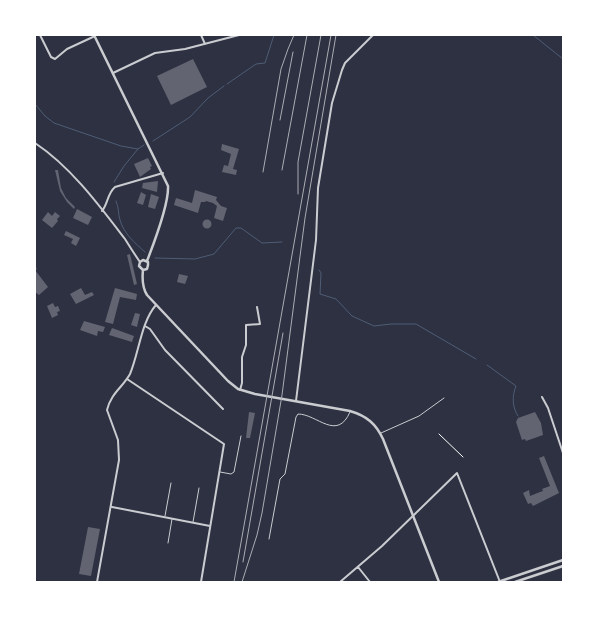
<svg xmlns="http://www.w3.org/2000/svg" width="598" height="617" font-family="'Space Grotesk',sans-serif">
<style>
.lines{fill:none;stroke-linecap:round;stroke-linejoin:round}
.stream{stroke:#4f5d75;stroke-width:1}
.building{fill:#626471}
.path{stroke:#fff;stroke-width:1}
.service{stroke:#caccd0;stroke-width:1}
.minor{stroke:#caccd0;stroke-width:2}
.tertiary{stroke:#caccd0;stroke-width:2.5}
.tram{stroke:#abadb3;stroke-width:1}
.rail{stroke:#abadb3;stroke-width:1}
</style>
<rect width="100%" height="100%" fill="#2d3142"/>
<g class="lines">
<path class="stream" d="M533,35L563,59
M227,84L256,64L265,63L274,35
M35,104L45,116L54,123L121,146L138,149L144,145
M153,141L190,117L208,98L224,86
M114,182L124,166L138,149
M116,201C119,207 118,214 120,220C124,234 135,243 145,252
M155,258L195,259L214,254L236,228H241L262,243L282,242
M319,270L321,273L320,294L336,299L352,316L374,326L391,324H416L476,359
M487,365L516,386C512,396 512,407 518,416"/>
</g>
<path class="building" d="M193,59L207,87L171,105L157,76Z
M222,144L239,149L233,169L237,170L236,175L222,172L224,165L228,166L231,154L221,150Z
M148,158L152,166L150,167L151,169L140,177L134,164Z
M55,170H58L61,188L66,198L75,207L74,209L67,202L60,191Z
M158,181L157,192L142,188L143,183Z
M195,190L217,197L216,200L221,206L227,208L223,221L214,218L217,206L213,203L206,201L205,202H201L198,213L174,205L176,198L192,203Z
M141,192L146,195L143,205L137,203Z
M151,194L159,197L155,209L148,207Z
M77,209L92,217L88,225L73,218Z
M48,212L52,216L55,212L60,216L57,219L58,221L52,228L42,220Z
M202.5 224a4.5 4.5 0 1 1 9 0a4.5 4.5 0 1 1-9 0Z
M66,231L80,238L76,246L71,243L73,239L64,235Z
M130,254L137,284L134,285L127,255Z
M35,266L37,269L35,270L48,287L39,295L35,292Z
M179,274L188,276L185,284L177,282Z
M81,288L85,295L92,292L94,295L76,304L70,294Z
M115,288L137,294L136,300L120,297L113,324L105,322Z
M53,303L55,307L58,306L60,311L57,312L58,315L52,318L47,306Z
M135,313L140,314L137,327L131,325Z
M84,321L105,327L103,332L98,331L97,336L80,330Z
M112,328L134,336L132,342L109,335Z
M249,412L255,413L250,438H246Z
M535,412L541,423L543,435L526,441L525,439L522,440L516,422L518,418Z
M544,456L559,493L533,506L531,503L528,504L523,493L529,490L530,496L540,492L543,491L542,489L550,486L539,458Z
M88,527L100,529L91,576L79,574Z"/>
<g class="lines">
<path class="path" d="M439,434L463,457"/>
<path class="service" d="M381,433L419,416L444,398
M220,472L231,474L234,472L241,436
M165,516L171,483
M193,522L199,488
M269,539L280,479L285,474L296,417L298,414C317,414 337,442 350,412
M168,543L172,519"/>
<path class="minor" d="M40,35L51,57L55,59L67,49L95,36
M201,35L205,44
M113,73L155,53L185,49L239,35
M35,143C71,167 99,205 125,239C130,247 135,255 140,262
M102,211C108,204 107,194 115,187L163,173
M145,326L150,329L165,350L223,409
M127,379L224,444L201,582
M240,390L242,383V357L246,345V325L260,324L257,307
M542,397L548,408L563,453
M296,401L316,240L318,188L332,103L342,70L345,63L373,35
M112,507L210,526
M358,567L370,582
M97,582L119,460L118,440L107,410C111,393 123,387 130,374C139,353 141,322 156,305
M340,582L382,546L457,473L500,582"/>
<path class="tertiary" d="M94,35L168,186C169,204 154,243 147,261
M143,270L139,266L140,262L143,260L148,262V265L147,269L143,270C142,279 142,287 147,295L228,381L238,389L255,394L350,411C367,416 376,424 383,439L439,582
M498,582L563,560
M515,582L563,566"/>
<path class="tram" d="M243,562L283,333
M242,582L257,535L262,513L282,395L305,218L336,35"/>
<path class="rail" d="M280,120L293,52
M282,170L307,35
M263,172L281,69L288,49L294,35
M298,194V162L321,35
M234,582L331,35"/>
</g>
<rect width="598" height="617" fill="none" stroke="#ffffff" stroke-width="72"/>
</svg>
